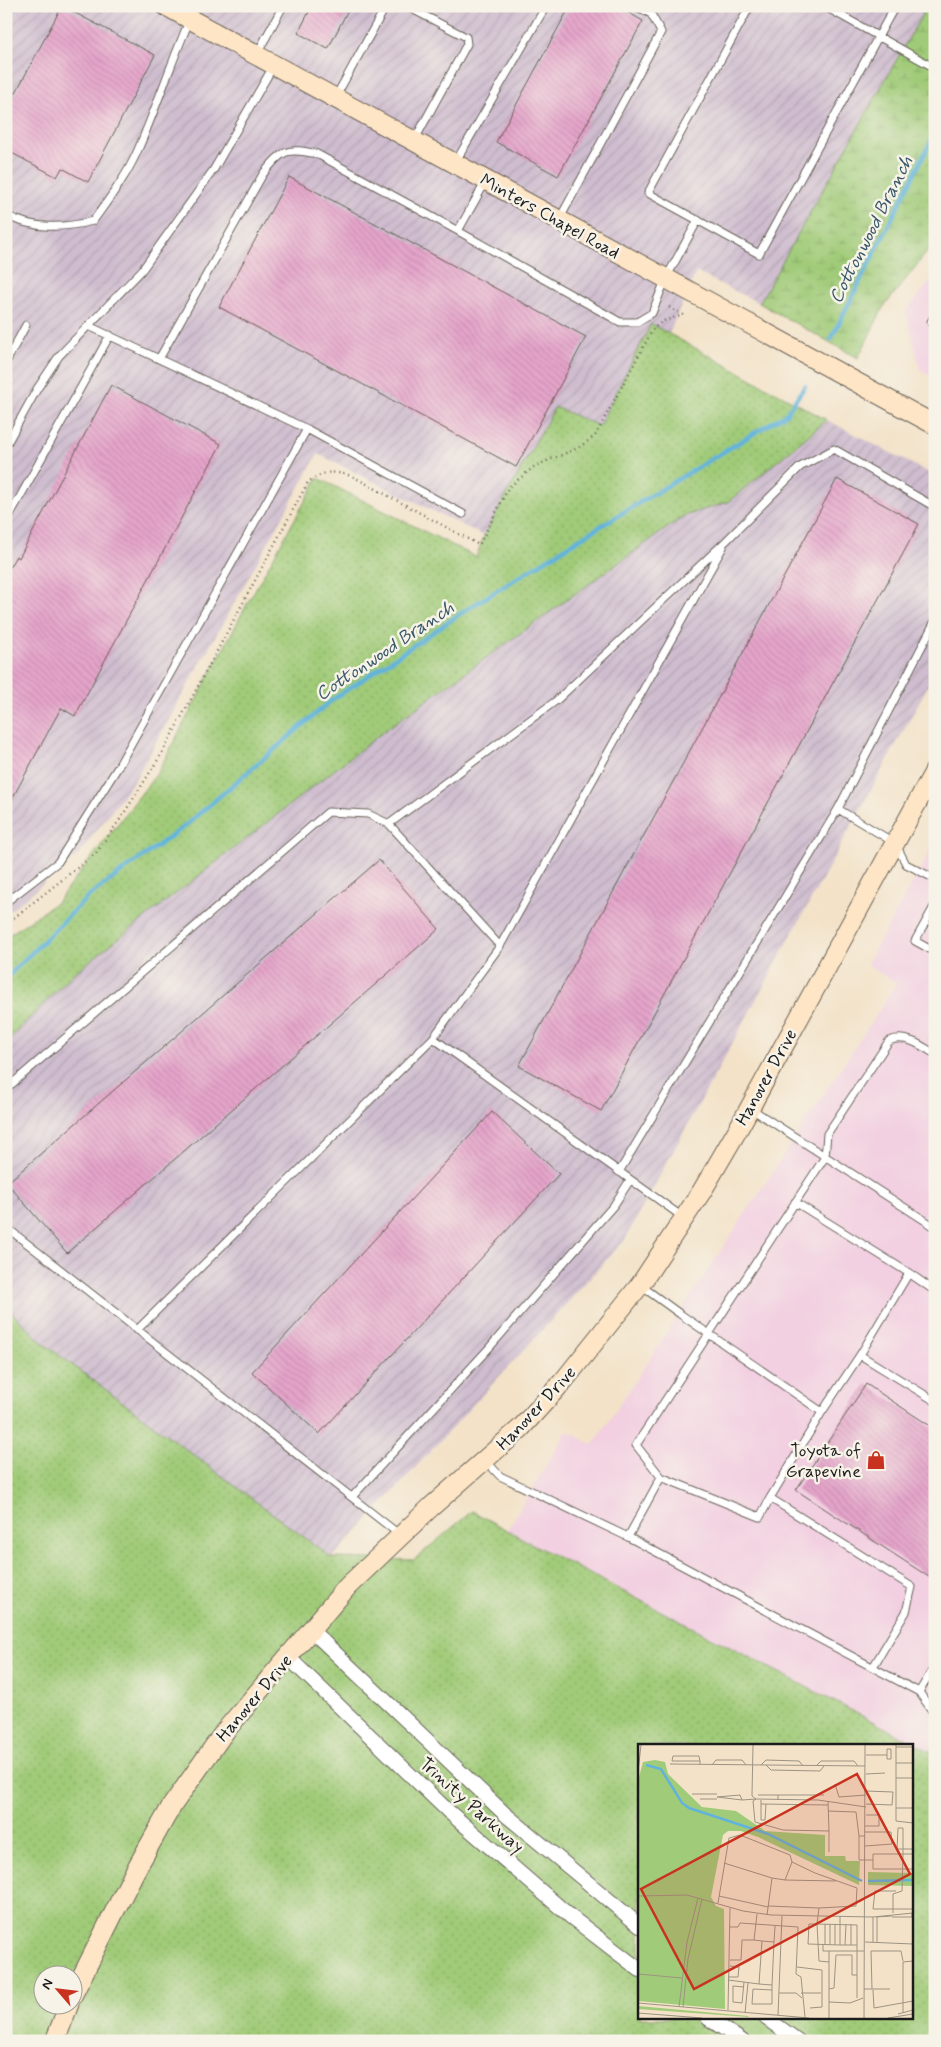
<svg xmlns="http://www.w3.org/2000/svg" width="941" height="2047" font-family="Mynerve,sans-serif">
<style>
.built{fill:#f2cfe1}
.industrial{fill:url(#industrial-furrows)}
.grass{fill:url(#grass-dots);stroke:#5e744a;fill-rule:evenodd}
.wetland{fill:url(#wetland-marsh);stroke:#5e744a}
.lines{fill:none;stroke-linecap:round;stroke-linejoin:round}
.stream{stroke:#61b3dc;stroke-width:4.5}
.building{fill:url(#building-back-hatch)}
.lane-casing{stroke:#676158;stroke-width:9}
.street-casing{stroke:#676158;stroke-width:16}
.secondary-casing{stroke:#676158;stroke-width:21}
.path{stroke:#676158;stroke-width:2.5;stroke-dasharray:1 4;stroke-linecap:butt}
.lane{stroke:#fff;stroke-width:7}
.street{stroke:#fff;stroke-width:14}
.secondary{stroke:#fee5c5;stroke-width:19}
.labels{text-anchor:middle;stroke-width:5;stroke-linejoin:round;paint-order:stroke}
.street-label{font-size:18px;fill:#1c1c1c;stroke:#f7f3e8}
.poi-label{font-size:18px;fill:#1c1c1c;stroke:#f7f3e8;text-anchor:end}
.water-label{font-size:19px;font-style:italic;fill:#385869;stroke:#f7f3e8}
.inset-river{fill:none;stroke:#61b3dc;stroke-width:2.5}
.inset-road{fill:none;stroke:#9d9383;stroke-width:1}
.view{fill:#c8321e;fill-opacity:0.15;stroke:#c8321e;stroke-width:2.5}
.inset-edge{fill:none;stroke:#1c1c1c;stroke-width:2.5}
</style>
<defs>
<pattern id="industrial-furrows" width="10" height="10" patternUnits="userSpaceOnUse" patternTransform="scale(1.25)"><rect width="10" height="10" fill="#cfbdcf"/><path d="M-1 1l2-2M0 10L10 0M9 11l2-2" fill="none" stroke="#b1a2b1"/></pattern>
<pattern id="grass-dots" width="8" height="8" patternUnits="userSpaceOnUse" patternTransform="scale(1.25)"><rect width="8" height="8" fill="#a0cb78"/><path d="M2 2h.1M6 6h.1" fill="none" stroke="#89ae67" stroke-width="1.8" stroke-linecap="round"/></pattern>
<pattern id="wetland-marsh" width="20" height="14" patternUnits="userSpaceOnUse" patternTransform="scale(1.25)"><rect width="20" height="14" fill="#a0cb78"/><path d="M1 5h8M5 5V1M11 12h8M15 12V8" fill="none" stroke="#89ae67"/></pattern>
<pattern id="building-back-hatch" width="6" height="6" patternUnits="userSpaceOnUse" patternTransform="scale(1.25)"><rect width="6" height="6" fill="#e5a4ca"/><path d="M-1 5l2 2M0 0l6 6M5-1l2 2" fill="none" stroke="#c48dad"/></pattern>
</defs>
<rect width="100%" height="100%" fill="#f7f3e8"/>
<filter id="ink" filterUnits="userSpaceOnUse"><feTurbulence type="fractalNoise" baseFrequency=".02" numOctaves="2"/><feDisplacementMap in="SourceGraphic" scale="10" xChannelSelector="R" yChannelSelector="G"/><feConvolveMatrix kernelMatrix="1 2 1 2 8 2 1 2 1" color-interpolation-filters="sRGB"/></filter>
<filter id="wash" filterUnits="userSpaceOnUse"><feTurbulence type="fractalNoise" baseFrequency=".0096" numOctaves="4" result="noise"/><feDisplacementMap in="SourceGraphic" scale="20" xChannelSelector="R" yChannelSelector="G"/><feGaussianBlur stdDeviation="1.12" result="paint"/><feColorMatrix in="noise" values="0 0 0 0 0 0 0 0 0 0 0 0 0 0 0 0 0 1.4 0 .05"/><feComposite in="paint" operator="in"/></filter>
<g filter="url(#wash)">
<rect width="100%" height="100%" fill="#f3e2c8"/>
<path class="built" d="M935,275V378L920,370L906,311Z
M935,843V1754L507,1530L567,1431L593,1445L897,983L866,965Z"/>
<path class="industrial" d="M6,6H927L759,303L696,272L669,333L651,324L599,426L555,407L484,536L318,454L134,781L79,854L6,914Z
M827,420L935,476V673L624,1241L332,1558L43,1343L6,1307V1042L73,974L388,728L684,516L728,502Z"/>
<path class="grass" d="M651,324L827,420L728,502L684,516L388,728L73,974L6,1042V937L57,902L158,772L247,604L318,478L476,557L484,536L555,407L599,426Z
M6,1307L43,1343L332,1558L414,1560L472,1511L538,1547L935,1754V2041H6ZM640,1746H912V2018H640ZM42,1974H72V2004H42Z"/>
<path class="wetland" d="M927,6H935V242L883,308L858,358L759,303Z"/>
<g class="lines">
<path class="stream" d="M831,339L935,133
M6,978L90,895L185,826L332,700L469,608L581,538L786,414L805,386"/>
</g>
<g id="blocks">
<path class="building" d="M62,6L155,55L88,182L62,168L57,177L6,150V111Z
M312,6H350L328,49L298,33Z
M570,6H617L643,21L558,176L496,142Z
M289,177L586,337L516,467L219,307Z
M111,385L221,444L75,716L61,708L6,810V573L16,556L19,558Z
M837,479L919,524L601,1111L519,1066Z
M379,860L439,929L67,1253L7,1183Z
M492,1112L559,1174L319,1434L252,1372Z
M866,1384L935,1429V1581L796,1490Z"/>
</g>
</g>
<g filter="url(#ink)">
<use href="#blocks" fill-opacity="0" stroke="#676158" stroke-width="1"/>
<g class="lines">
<g class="lane-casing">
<path id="lane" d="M406,6L466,37L467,44L414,141
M750,6L648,193L759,254L895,6
M824,6L935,68
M257,54L283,6
M335,98L386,6
M455,163L546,6
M6,215C34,230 64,228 93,221C109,199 126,177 137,152C156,109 171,63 190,19
M559,220L661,32L651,14L636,6
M458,231L620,322H637L652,313L666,278L698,220
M935,315L931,322L935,329
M159,359L263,174C283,150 286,147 317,154L458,231L486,181
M6,362L26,325
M307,429L463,514
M6,445L37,389L59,356L142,270L214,169L274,65
M6,522L110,335
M935,621L838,809L895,843L906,864L935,879
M389,824L500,946L433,1038L684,1218
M6,902L58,862L118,767L307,429L89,326
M935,905L915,941L935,952
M500,946L723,547
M6,1089L328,812L368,814L389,824L557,700L726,541L800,467L834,449L935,507
M750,1108L935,1227
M619,1172L838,809
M795,1202L909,1273
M6,1227L400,1535
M640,1285L680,1314L822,1412L860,1355L935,1401
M137,1330L433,1038
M860,1355L909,1273L935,1291
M822,1412L770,1498L912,1587L906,1612L873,1667
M486,1461L500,1476L628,1537L919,1692L935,1715
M352,1497L489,1348L614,1205L630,1180
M770,1498L760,1517L661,1477L636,1445L825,1157L827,1134L889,1041C905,1034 921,1045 935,1054
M628,1537L661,1477
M919,1692L935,1666"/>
</g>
<g class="street-casing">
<path id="street" d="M311,1630L506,1815L640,1926
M288,1657L448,1811L571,1917L640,1970
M708,2018L742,2041
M766,2018L798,2041"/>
</g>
<g class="secondary-casing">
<path id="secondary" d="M166,6L935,425
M72,1996L135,1871L171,1807L225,1731L348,1586L431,1507L521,1428L565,1379L640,1285L702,1191L737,1131L935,770
M55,2041L69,2004"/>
</g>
<path class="path" d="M6,924L96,853L121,818L161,755L308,482C325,470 332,471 352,476L479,545L509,487L535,466L578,448L595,436L653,329L663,321L683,315L667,306"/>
<use href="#lane" class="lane"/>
<use href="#street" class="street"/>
<use href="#secondary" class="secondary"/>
</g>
</g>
<defs>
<g id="shop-bare" transform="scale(1.5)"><path d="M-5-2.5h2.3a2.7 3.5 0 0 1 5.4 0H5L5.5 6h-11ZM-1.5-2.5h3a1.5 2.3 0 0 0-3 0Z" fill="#c8321e" stroke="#f7f3e8" stroke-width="2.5" paint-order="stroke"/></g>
</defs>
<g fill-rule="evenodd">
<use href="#shop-bare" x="876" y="1460"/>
</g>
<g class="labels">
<g class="street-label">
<text transform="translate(550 216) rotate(29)" y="6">Minters Chapel Road</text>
<text transform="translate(766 1077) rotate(-61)" y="6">Hanover Drive</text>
<text transform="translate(536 1408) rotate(-47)" y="6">Hanover Drive</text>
<text transform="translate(254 1698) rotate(-50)" y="6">Hanover Drive</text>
<text transform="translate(472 1805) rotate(42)" y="6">Trinity Parkway</text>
</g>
<g class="poi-label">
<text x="861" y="1456">Toyota of<tspan x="861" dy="21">Grapevine</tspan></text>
</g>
<g class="water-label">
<text transform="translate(870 229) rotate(-63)" y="7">Cottonwood Branch</text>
<text transform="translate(384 650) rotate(-34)" y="7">Cottonwood Branch</text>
</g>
</g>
<g transform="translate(638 1744)">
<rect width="275" height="275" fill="#f3e2c8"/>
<path d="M17,16L27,18L30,30L64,63L98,67L127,87L187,91V112H207L208,117H222L221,141L120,93L103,87H90L85,91L73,153L78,162L86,165L87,265L0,257V37L5,18ZM0,262L110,272L111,273L0,265Z" fill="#a0cb78"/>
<path d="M230,128L275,129V142L230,141Z" fill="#a0cb78"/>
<path class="inset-river" d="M8,21L23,25L44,59L51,64L130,90L224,137M230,137L275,136"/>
<path class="inset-road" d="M115,1L114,52L118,55L180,56L228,63M258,1V77L275,79M258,3H275M228,11H249V5H253V15H249V11M258,19H275M32,20L227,22M62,20V17H34L35,12H61L62,17M74,21L78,16H104L108,21M123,21L128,16L161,17L165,22M128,21L133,26L182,27L186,22M178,22L183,17H216L220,22M0,28L3,1M228,30L247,29M258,34H275M197,40L201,53L228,51M228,47L255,48L254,61L228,60M54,50H79M120,51H140M62,55H79M104,56L79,53L102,51L104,56L118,55L115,57L117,78L145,86L191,87L190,58M123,56V60L190,61M140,56V51H186M123,60V76H127L128,60M258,64H275M190,67L218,68L221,92H227M227,82H241V71H228M221,92V116H235M227,102L254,100L253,88H227M191,108V87M275,110H235V125H275M86,119L134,134M147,136L198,137M258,147H237L235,165H275M0,152L49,151L105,167L133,171L235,173L275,169M81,152L130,163M80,159L91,94L102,91L152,111L154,118L177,129L219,144L218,162L181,164L179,180H171L170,200L202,201V172M130,162L181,164M255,169V150L264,147L265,110V84H260L259,105H275M129,171L134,134L147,136L154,118M239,172V198M239,173L254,172M254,173H274V169M187,180V201M192,180V201M197,180V201M213,180V201M92,183H100L102,179L160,183L158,230L163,233L167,273M136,198L137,182M227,198L275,200M235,198V173M185,200V207H226M207,201L208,180M219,201V254M191,207V218L181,217L179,180L219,181V201H202M92,216H103L104,196H116M159,223L184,226V263L172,264M0,230L44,234M90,233H100L101,223L92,222M90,236L121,240L124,197L116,196L119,170M121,240L134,241L136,198L124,197M134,241V260H114L115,245L134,246M106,243L95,242V258L104,259L106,238M191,245L196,244L198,211H214V231H219M226,245H252M234,245L233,207H263L265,217M235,246L236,264L275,257M141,249H158L164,254M163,249H183M191,258L212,259L225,254M0,259L171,274M41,263L49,198L60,154M45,263L50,215L64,155M90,266L92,164M0,269L64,274M107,269L110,239M265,269V218L275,217M260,270L275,266M140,271L144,172M191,274V218M226,274L227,1M250,274L275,270"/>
<path class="view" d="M219,30L272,130L56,245L3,145Z"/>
<rect width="275" height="275" class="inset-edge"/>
</g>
<rect width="941" height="2047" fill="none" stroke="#f7f3e8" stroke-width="25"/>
<g transform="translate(58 1990) rotate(298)"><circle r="24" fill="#f7f3e8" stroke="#9f9d96"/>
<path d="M0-4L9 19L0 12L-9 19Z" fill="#c8321e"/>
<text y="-8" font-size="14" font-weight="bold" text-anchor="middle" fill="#1c1c1c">N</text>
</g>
</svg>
